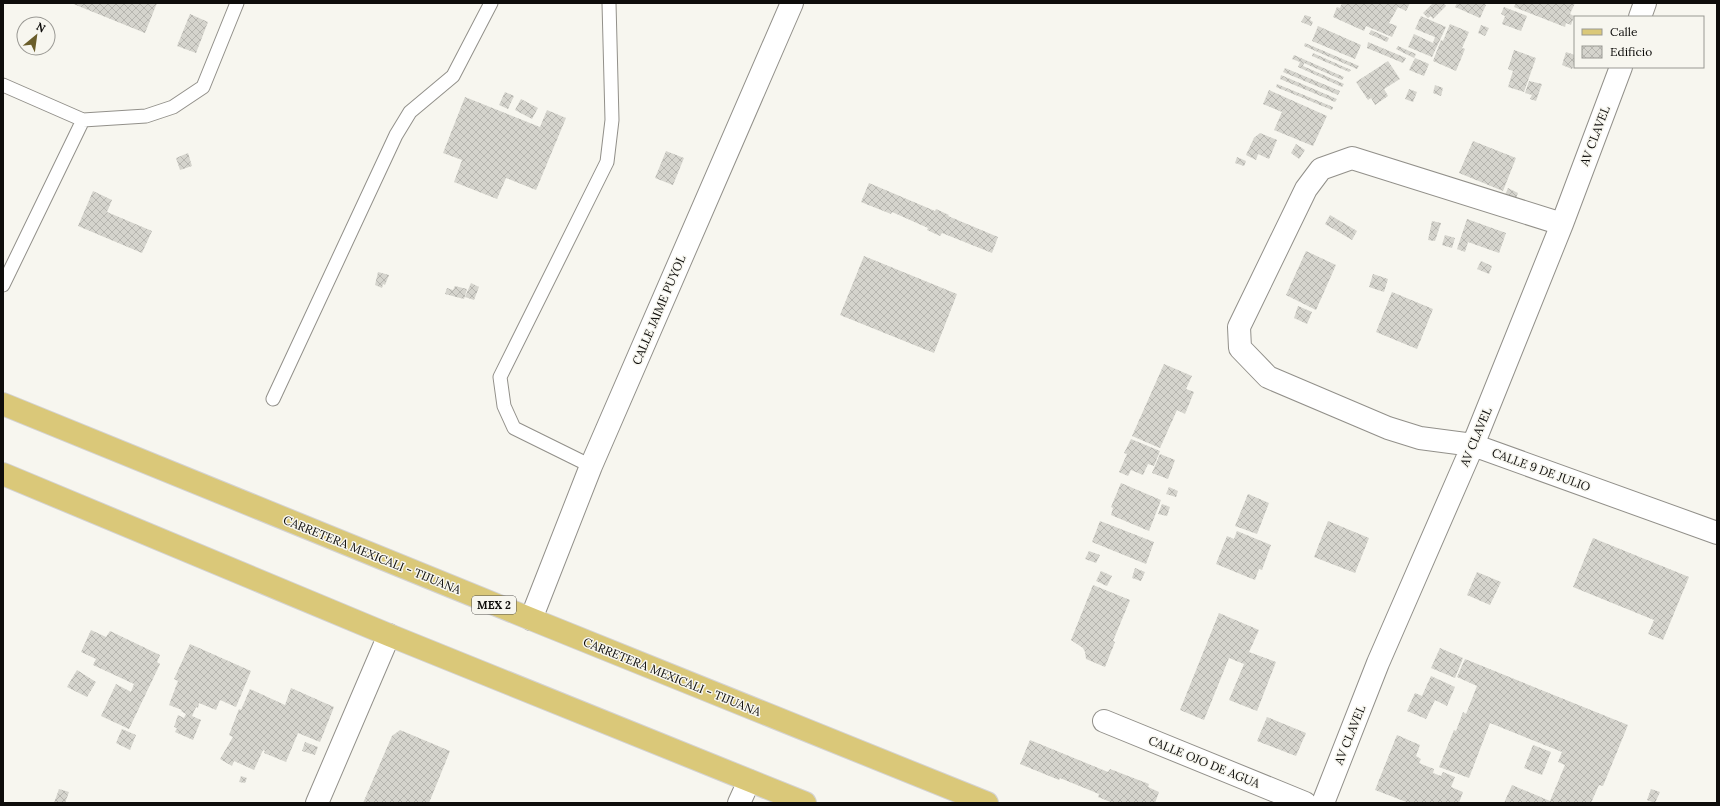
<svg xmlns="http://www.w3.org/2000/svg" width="1720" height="806" font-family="Lora,serif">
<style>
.building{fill:url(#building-cross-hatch)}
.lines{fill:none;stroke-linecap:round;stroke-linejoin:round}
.lane-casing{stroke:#92908a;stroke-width:15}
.street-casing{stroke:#92908a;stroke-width:24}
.primary-casing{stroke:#d4d3d3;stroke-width:24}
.lane{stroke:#fff;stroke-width:13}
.street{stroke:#fff;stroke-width:22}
.primary{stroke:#dac879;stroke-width:22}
.labels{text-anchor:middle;stroke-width:3;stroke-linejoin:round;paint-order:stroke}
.shield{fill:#f7f6ef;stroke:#54534f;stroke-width:1}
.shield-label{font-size:11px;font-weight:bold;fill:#0e0d0b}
.street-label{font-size:12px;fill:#0e0d0b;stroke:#f7f6ef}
</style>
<defs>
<pattern id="building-cross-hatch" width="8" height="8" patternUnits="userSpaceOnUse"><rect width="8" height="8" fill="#d5d4cd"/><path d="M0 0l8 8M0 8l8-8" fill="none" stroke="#b6b5af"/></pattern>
</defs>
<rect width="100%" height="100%" fill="#f7f6ef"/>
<path class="building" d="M71,3H157L145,33Z
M1342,3H1410L1406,11L1398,7L1393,16L1389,23L1397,26L1392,37L1366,26L1364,31L1333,17L1337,7L1340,8Z
M1433,3H1443L1446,6L1433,19L1431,16L1428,18L1423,13Z
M1457,3H1483L1486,5L1480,18L1455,7Z
M1516,3H1575L1570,14L1574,16L1571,25L1566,23L1565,27L1514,7Z
M1504,7L1527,16L1521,31L1502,24L1505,16L1501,14Z
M190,14L208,22L196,53L177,46Z
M1305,15L1311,17L1310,20L1313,22L1311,26L1301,22Z
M1421,16L1446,27L1432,57L1408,47L1414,34L1433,43L1435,37L1415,29Z
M1450,24L1469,32L1462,48L1465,49L1456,71L1433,61L1441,40L1443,41Z
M1481,25L1489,28L1485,36L1478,33Z
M1318,26L1361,45L1355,59L1312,41Z
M1371,30L1389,38L1387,42L1369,34Z
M1368,42L1406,58L1403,63L1367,48Z
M1305,43L1359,66L1357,69L1304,46Z
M1398,46L1416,54L1414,58L1396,49Z
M1514,50L1536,58L1524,92L1508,87L1513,71L1508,69Z
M1566,52L1575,55V62L1572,69L1562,65Z
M1313,53L1351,70L1349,72L1312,56Z
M1294,55L1344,77L1342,80L1304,63L1303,66L1344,84L1342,87L1298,67L1300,62L1292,59Z
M1415,58L1429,64L1424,76L1409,70Z
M1388,61L1400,79L1384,89L1388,96L1375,105L1371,98L1368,100L1356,82Z
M1285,68L1340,91L1338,95L1283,72Z
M1281,75L1337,99L1335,102L1280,79Z
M1529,81L1542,84L1536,101L1530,99L1532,95L1525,93Z
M1277,84L1333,107L1332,110L1276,87Z
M1435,85L1443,88L1441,96L1433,93Z
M1409,89L1417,92L1413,102L1405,99Z
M1269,90L1327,116L1313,146L1274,130L1282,112L1263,104Z
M505,92L514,96L508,109L499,105Z
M465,97L540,127L547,110L566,118L536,190L506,178L497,199L454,182L462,160L443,153Z
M521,99L538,108L532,119L515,110Z
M1260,133L1277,140L1269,159L1258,154L1256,160L1246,155L1254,138Z
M1473,141L1516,158L1503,191L1459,173Z
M1296,144L1305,150L1299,159L1291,153Z
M666,151L684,158L673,185L655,178Z
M188,153L192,166L180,170L176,158Z
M1237,157L1246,161L1244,166L1235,163Z
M869,183L935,211L936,209L949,215L948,216L998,237L992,253L942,233L940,236L927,230L928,228L892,212L891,214L861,202Z
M1508,188L1518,193L1516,198L1521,200H1503Z
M93,191L112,200L107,212L152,231L142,253L78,226Z
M1330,215L1357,231L1352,240L1325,224Z
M1467,219L1506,233L1499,253L1468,242L1465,252L1457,249Z
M1432,221L1441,223L1435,241L1428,240Z
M1445,235L1455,238L1452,248L1442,245Z
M1306,251L1336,265L1316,310L1286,295Z
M864,256L957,294L934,353L840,315Z
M1481,261L1492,266L1489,274L1477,269Z
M378,272L389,275L385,285L383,284L382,288L375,285Z
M1373,274L1388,279L1384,292L1369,287Z
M471,283L479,287L474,300L465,297Z
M455,286L467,289L464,299L445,294L447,288L453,290Z
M1392,292L1433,309L1417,349L1376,332Z
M1298,306L1312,312L1307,324L1294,318Z
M1164,364L1192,376L1186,389L1194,392L1185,414L1177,410L1160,448L1132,436Z
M1131,439L1160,451L1154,466L1148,464L1143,475L1131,470L1128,476L1119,472L1127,454L1124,453Z
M1160,454L1175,460L1168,479L1152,473Z
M1121,483L1161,500L1149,531L1111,515L1113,508L1111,507Z
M1169,487L1178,491L1176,497L1166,494Z
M1248,494L1269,503L1257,534L1235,526Z
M1162,504L1170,507L1167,516L1158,514Z
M1100,521L1154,542L1146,564L1092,542Z
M1328,521L1369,538L1355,573L1314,557Z
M1237,531L1271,545L1262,570L1259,569L1255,580L1216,564L1227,536L1234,539Z
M1593,538L1689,577L1663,640L1648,634L1654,620L1573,587Z
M1089,551L1100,555L1096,563L1085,559Z
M1135,568L1145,572L1141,581L1132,578Z
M1101,571L1112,576L1107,586L1096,581Z
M1477,572L1501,582L1490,605L1467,595Z
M1093,585L1130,600L1113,641L1115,642L1105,667L1086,659L1085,652L1083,648L1071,640Z
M1219,613L1259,630L1249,652L1276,662L1257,711L1229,700L1244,664L1229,658L1204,720L1180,710Z
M91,630L106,637L110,631L160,655L157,662L160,664L129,729L101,716L116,684L131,692L134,684L93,665L96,659L81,652Z
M190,644L251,671L236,707L220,700L216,710L199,703L198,708L196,707L192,716L201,720L193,740L175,732L177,728L174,727L178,715L184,718L186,714L181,711L182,710L169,705L178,681L174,679Z
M1440,648L1463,658L1455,678L1431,668Z
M1465,659L1628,725L1603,786L1599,785L1591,803H1504L1512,785L1550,801L1565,765L1558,762L1562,752L1490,723L1469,778L1439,767L1454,730L1456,731L1463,712L1466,714L1477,686L1457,677Z
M77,670L96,682L87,697L67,687Z
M1431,676L1455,687L1447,706L1435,700L1426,719L1407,711L1415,693L1422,696Z
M291,688L334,707L320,742L298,733L286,762L264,753L265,751L263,750L254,770L234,761L232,766L220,759L233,737L229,735L239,709L241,710L250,689L285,705Z
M1267,717L1306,733L1296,756L1257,741Z
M122,729L136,735L130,750L116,743Z
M400,730L450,751L429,803H363L392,736Z
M1397,735L1420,745L1416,756L1421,759L1419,763L1434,769L1433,773L1441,776L1443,772L1455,777L1451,787L1463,792L1459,803H1409L1375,790Z
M1030,740L1108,772L1110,769L1149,784L1148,787L1159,792L1155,803H1113L1098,797L1099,794L1060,778L1059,780L1020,764Z
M305,742L318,747L315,755L302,751Z
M1533,745L1551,752L1542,775L1524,768Z
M241,776L247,778L245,783L239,782Z
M59,789L69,792L65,803H54Z
M1651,789L1660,792L1655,803L1647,800Z"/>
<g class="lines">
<g class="lane-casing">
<path id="lane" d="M3,85L83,120L146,116L173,107L203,87L237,3
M3,285L83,120
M273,399L396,135L410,112L453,76L491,3
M591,466L514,428L504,406L500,377L607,162L612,120L609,3"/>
</g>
<g class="street-casing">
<path id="street" d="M1640,17L1645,3
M1562,224L1352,158L1321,169L1306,189L1239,327L1240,348L1268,377L1388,428L1420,438L1473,445L1717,533
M531,619L591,466L792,3
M1104,721L1305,803
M317,803L389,635
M739,803L749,781
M1323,803L1378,663L1473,445L1562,224L1621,67"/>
</g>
<g class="primary-casing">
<path id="primary" d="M3,404L531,619L987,803
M3,474L389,635L805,803"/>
</g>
<use href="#lane" class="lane"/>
<use href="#street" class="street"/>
<use href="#primary" class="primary"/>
</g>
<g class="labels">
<rect class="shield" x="472" y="596" width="44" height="18" rx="3"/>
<g class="shield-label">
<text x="494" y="609">MEX 2</text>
</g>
<g class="street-label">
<text transform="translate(1595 136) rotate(-69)" y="4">AV CLAVEL</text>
<text transform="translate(659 310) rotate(-67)" y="4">CALLE JAIME PUYOL</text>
<text transform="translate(1476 437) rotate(-67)" y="4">AV CLAVEL</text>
<text transform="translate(1541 470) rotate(20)" y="4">CALLE 9 DE JULIO</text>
<text transform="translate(372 555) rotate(22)" y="4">CARRETERA MEXICALI - TIJUANA</text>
<text transform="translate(672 677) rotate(22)" y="4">CARRETERA MEXICALI - TIJUANA</text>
<text transform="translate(1350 735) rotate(-68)" y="4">AV CLAVEL</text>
<text transform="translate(1204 762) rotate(22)" y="4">CALLE OJO DE AGUA</text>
</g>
</g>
<rect width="1720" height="806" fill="none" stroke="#0e0d0b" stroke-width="8"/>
<rect x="1574" y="16" width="130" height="52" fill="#f7f6ef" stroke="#9a9994"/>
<rect x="1582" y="29" width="20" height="6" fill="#dac879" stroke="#9a9994"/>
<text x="1610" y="36" font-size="12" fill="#0e0d0b">Calle</text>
<rect x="1582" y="46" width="20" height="12" fill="url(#building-cross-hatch)" stroke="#9a9994"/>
<text x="1610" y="56" font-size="12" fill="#0e0d0b">Edificio</text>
<g transform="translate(36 36) rotate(29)"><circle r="19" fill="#f7f6ef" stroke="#9a9994"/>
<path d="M0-3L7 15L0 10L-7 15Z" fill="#6a5d2a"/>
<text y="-6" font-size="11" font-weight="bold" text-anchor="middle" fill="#0e0d0b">N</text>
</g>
</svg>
